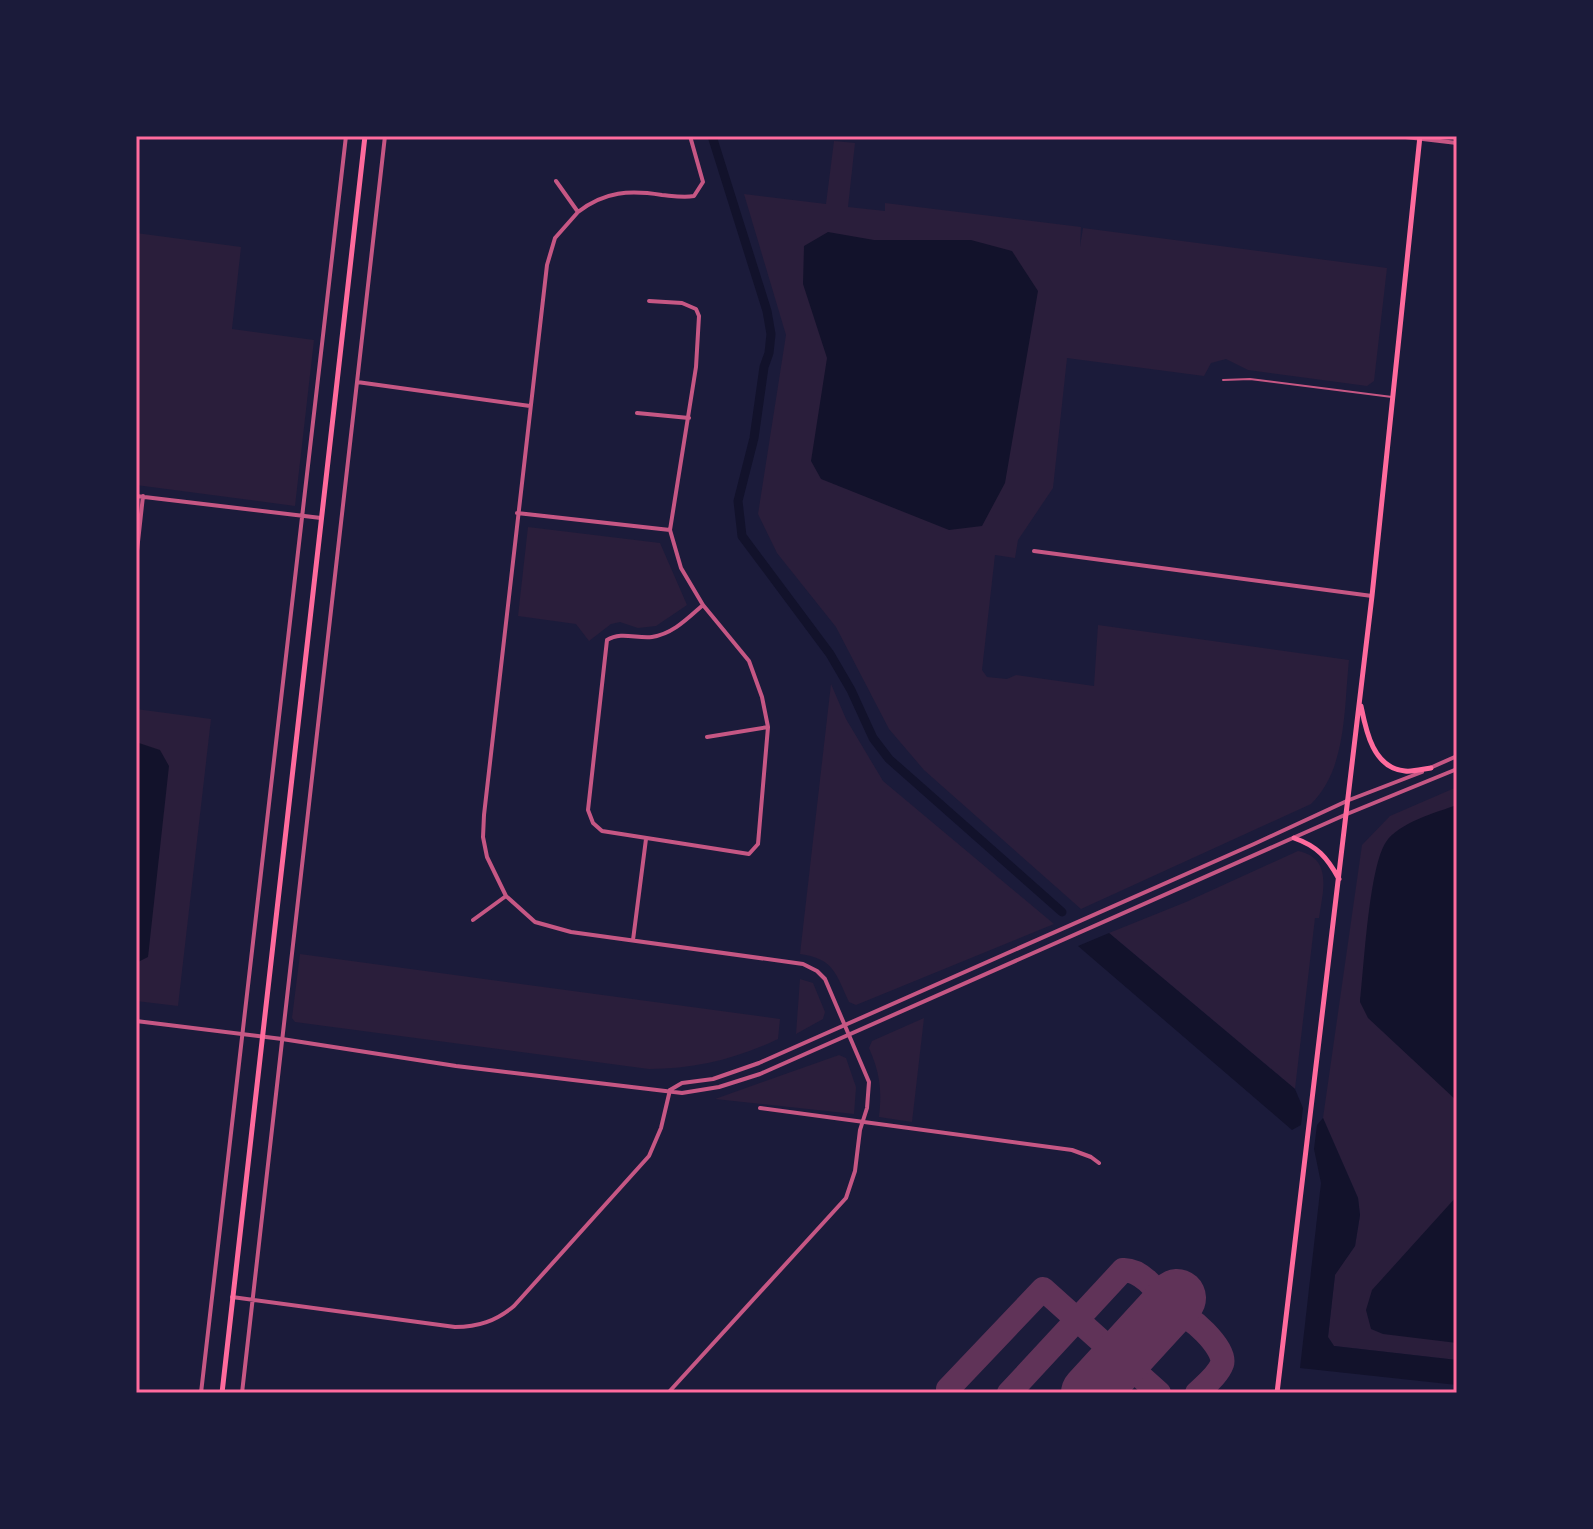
<svg xmlns="http://www.w3.org/2000/svg" width="1593" height="1529" font-family="'DM Sans',sans-serif">
<style>
.green{fill:#2a1e3b}
.water{fill:#12122b}
.lines{fill:none;stroke-linecap:round;stroke-linejoin:round}
.canal{stroke:#12122b;stroke-width:9}
.taxiway{stroke:#603358;stroke-width:24}
.runway{stroke:#603358;stroke-width:58}
.service{stroke:#c65784;stroke-width:2}
.minor{stroke:#c65784;stroke-width:4}
.tertiary{stroke:#c65784;stroke-width:4}
.secondary{stroke:#ff6b9d;stroke-width:5}
.neatline{fill:none;stroke:#ff6b9d;stroke-width:3}
</style>
<rect width="100%" height="100%" fill="#1b1b3a"/>
<path class="green" d="M834,141L855,143L848,207L885,211V203L1081,227L1080,247L1083,228L1387,268L1374,381L1367,386L1248,370L1226,359L1211,363L1204,376L1067,358L1053,488L1018,540L1015,558L995,555L982,670L987,677L1007,679L1016,675L1094,686L1098,625L1349,660C1344,708 1347,769 1311,804L1081,909L924,770L889,729L836,627L777,553L758,514L786,335L744,194L826,204Z
M136,233L241,247L232,329L314,340L295,506L136,485Z
M528,527L660,543L687,605L656,626L638,628L620,622L611,624L589,641L576,624L518,616Z
M831,684L846,719L883,781L1054,924L856,1005L849,1002C835,972 834,959 800,954Z
M136,709L211,719L178,1006L136,1001Z
M1457,787V1360L1334,1346L1328,1337L1335,1274L1355,1246L1360,1215L1358,1198L1323,1118L1362,845L1390,816Z
M1298,851C1333,858 1323,891 1319,918H1315L1295,1089L1109,933L1186,902Z
M300,954L780,1019L778,1039C736,1059 695,1069 649,1069L295,1022L292,1018Z
M800,979L813,983L825,1012L823,1019L796,1034Z
M924,1018L912,1122L879,1117C882,1090 880,1073 869,1048L872,1041Z
M839,1055L846,1058L856,1087L854,1114L715,1099Z"/>
<path class="water" d="M828,232L874,240H971L1012,251L1038,291L1005,483L982,526L949,530L821,479L811,461L827,358L803,284L804,246Z
M136,742L160,750L169,766L148,957L136,963Z
M1457,805V1101L1368,1018L1360,1002C1364,967 1369,867 1386,842C1398,823 1437,812 1457,805Z
M1109,933L1295,1089L1303,1108L1301,1125L1292,1130L1078,946Z
M1323,1118L1358,1198L1360,1215L1355,1246L1335,1275L1328,1337L1334,1346L1457,1360V1385L1300,1368L1321,1183L1314,1149L1317,1125Z
M1457,1196V1343L1383,1334L1371,1329L1366,1310L1372,1290Z"/>
<g class="lines">
<path class="canal" d="M712,136L767,311L771,334L769,353L764,367L754,438L738,501L742,536L830,654L851,690L873,738L889,759L1062,912"/>
<path class="taxiway" d="M1153,1325C1159,1319 1165,1312 1174,1312C1188,1312 1227,1349 1222,1364C1218,1375 1205,1385 1197,1393
M948,1389L1043,1289L1159,1393
M1009,1393L1123,1270C1138,1269 1161,1289 1161,1305C1161,1313 1156,1318 1153,1325"/>
<path class="runway" d="M1090,1393L1177,1298"/>
<path class="service" d="M1223,380L1250,379L1392,397"/>
<path class="minor" d="M1397,136L1457,143
M556,181L578,212C605,191 630,190 662,195C673,196 684,198 694,196L703,182L690,136
M578,212L555,238L547,265L484,815L483,837L487,857L506,896L535,922L571,932L803,964L817,971L825,979L869,1082L867,1108L860,1130L855,1171L846,1198L668,1393
M649,301L682,303L696,309L699,316L696,367L670,530L681,568L703,605L749,661L762,697L768,727L758,844L749,854L602,831L593,823L588,810L607,640C621,631 637,639 652,637C673,634 688,618 703,605
M357,382L530,406
M637,413L689,418
M136,496L321,518
M517,513L670,530
M1034,551L1372,596
M136,560L143,496
M707,737L768,727
M473,920L506,896
M633,940L646,839
M760,1108L1072,1150L1091,1157L1099,1163
M232,1297L455,1327C478,1327 496,1321 514,1306L649,1156L661,1128L670,1090
M201,1393L346,136
M242,1393L385,136"/>
<path class="tertiary" d="M1430,768L1457,756
M136,1021L282,1039L456,1066L682,1093L719,1087L760,1074L1347,814L1457,769
M670,1090L682,1083L713,1079L759,1063L1254,844L1349,800L1422,772"/>
<path class="secondary" d="M1361,706C1366,731 1373,768 1405,771C1413,772 1423,769 1431,768
M1294,838C1317,846 1327,857 1339,879
M222,1393L365,136
M1277,1393L1372,596L1420,136"/>
</g>
<rect width="1593" height="1529" fill="none" stroke="#1b1b3a" stroke-width="276"/>
<rect x="138" y="138" width="1317" height="1253" class="neatline"/>
</svg>
